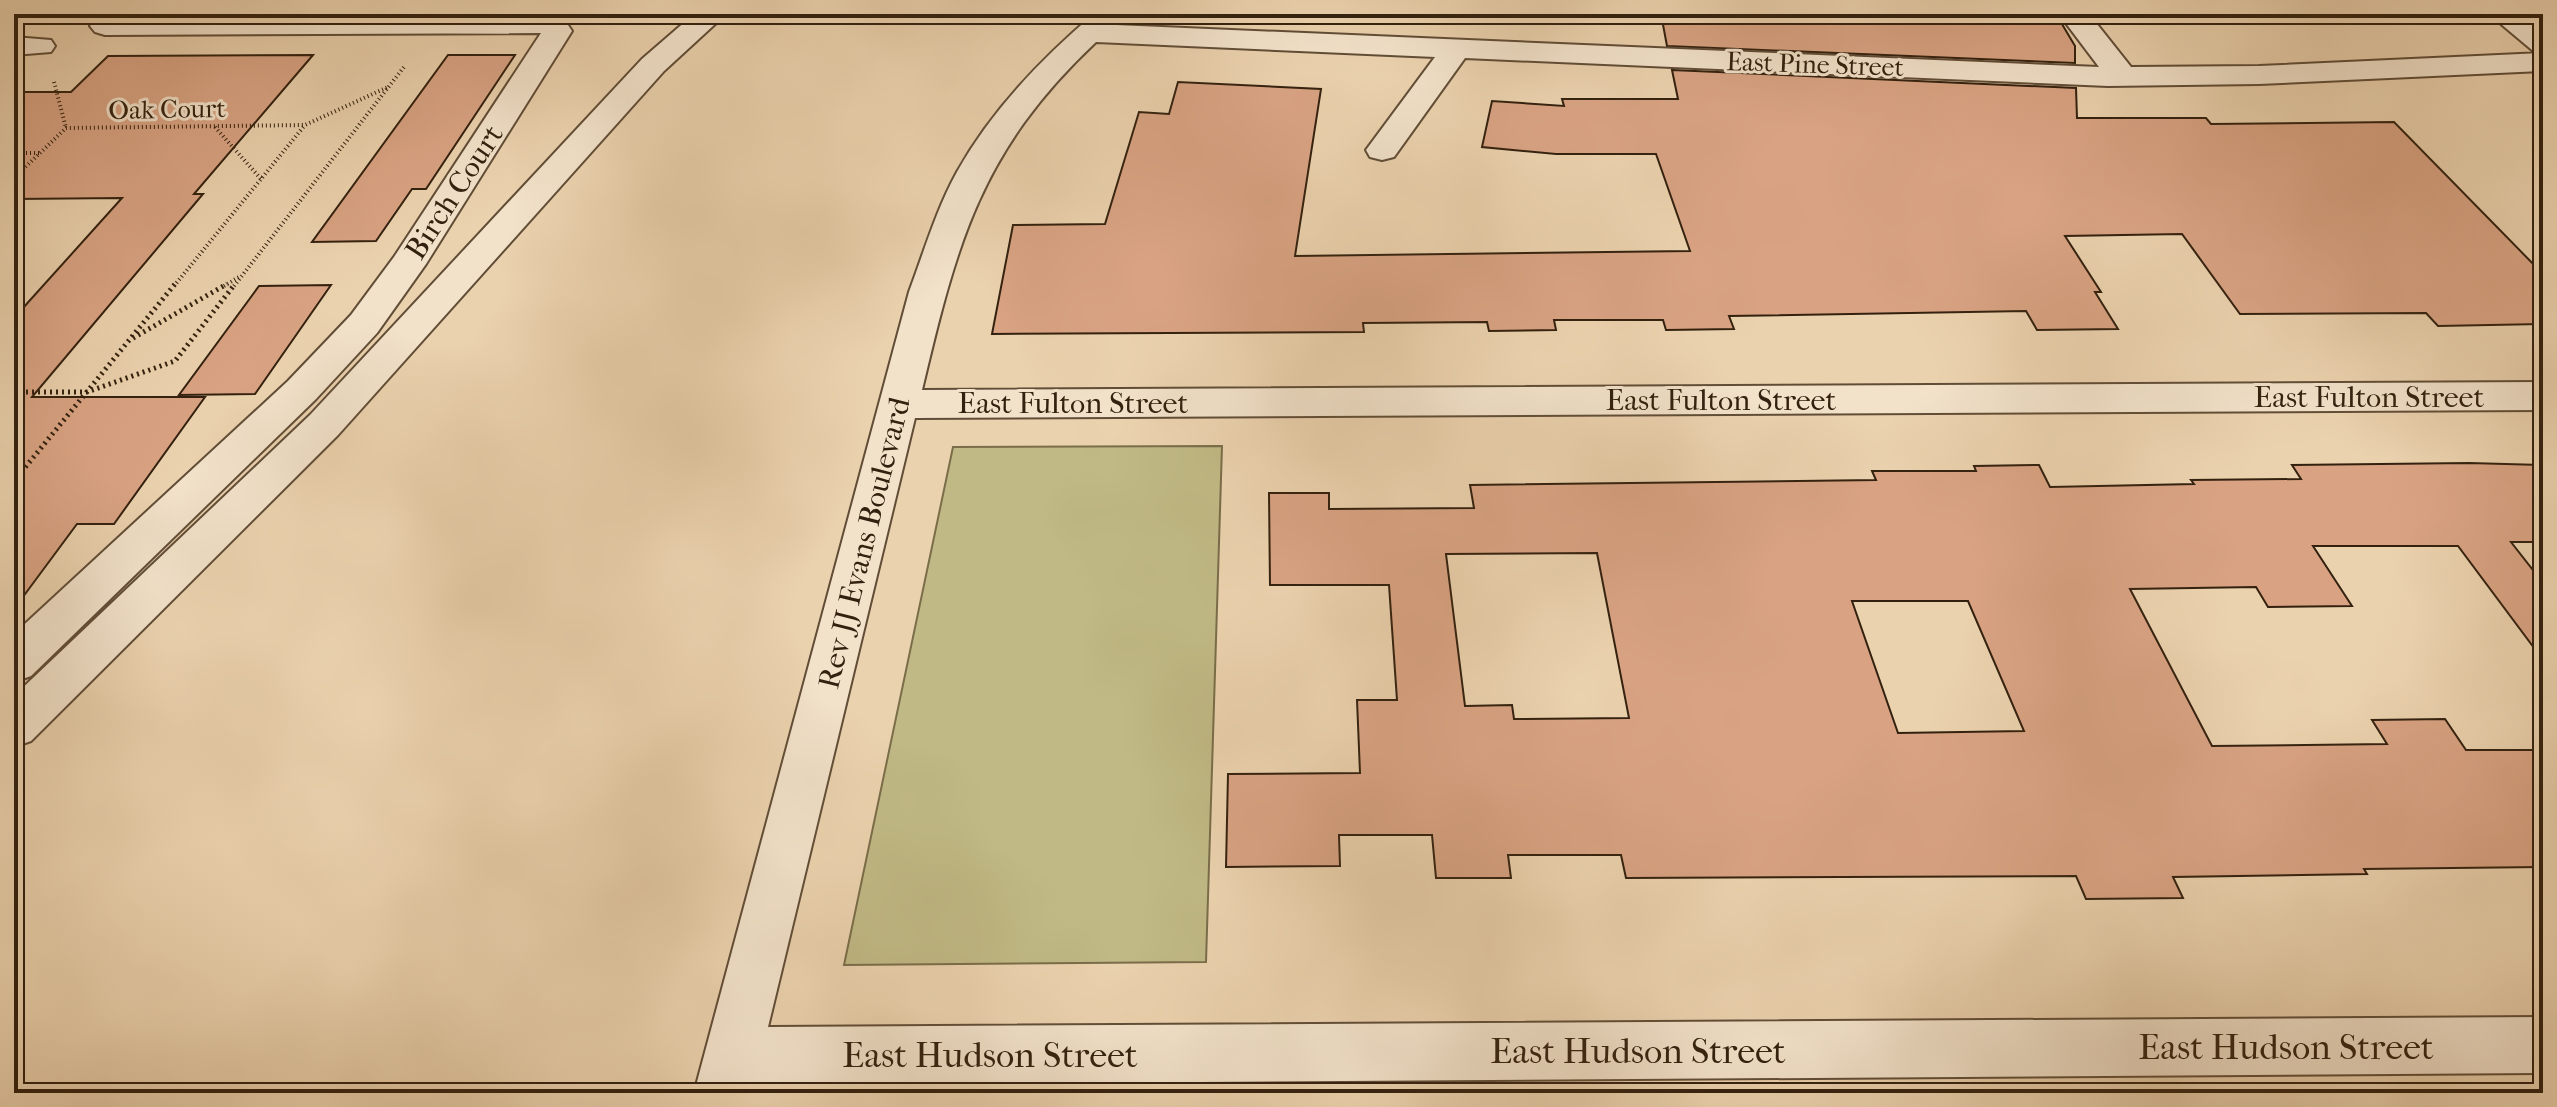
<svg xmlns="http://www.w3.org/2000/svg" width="2557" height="1107" font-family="'IM FELL French Canon',serif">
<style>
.green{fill:#c0b985;stroke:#7a6d4a;stroke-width:2}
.building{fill:#d9a383;stroke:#33210f;stroke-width:2;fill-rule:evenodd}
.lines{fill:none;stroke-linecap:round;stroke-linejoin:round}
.minor-casing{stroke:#614d37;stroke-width:4}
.path-far1{stroke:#33210f;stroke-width:4;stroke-dasharray:1 3;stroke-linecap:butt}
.path{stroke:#33210f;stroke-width:5;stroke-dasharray:2 4;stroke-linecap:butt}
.minor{fill:#f2e2ca;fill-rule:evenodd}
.labels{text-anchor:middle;stroke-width:6;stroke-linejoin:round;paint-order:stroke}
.far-street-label{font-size:26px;fill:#33210f;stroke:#f2e2ca}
.street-label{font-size:30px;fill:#33210f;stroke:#f2e2ca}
.near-street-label{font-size:36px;fill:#33210f;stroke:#f2e2ca}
</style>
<rect width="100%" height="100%" fill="#ebd2ae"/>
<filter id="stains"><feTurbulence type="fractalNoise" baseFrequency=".0025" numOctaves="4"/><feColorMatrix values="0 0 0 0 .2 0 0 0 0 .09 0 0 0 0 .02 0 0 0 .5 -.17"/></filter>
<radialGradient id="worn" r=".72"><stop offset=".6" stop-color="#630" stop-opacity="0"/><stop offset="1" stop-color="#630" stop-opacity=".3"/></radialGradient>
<path class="green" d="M1222,446L1206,962L844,965L953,447Z"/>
<path class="building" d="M1661,14H2056L2075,46V63L1667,46Z
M313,55L194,194H203L32,397H205L114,524H77L14,609V318L122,198L14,199V92H71L108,56Z
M448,55H515L426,189H412L376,241L312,242Z
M1672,70L2076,88L2077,118H2206L2211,124L2394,122L2543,274V324L2438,326L2426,313L2240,314L2182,234L2065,236L2101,292H2095L2118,329L2037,330L2026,311L1729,316L1734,329L1666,330L1663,320H1554L1556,330L1489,331L1487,322L1363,323L1364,332L992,334L1013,225L1105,224L1139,112L1169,114L1178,82L1321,89L1295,256L1690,251L1656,154H1556L1482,147L1492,101L1564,106L1562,99H1678Z
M331,285L255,394L179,395L259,286Z
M2469,463L2543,465V542H2511L2543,583V660L2458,546H2313L2352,606L2268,607L2256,587L2130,589L2212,746L2387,744L2372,720L2445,719L2466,750H2543V867L2364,869L2367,874L2173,877L2183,898L2086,899L2076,876L1626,878L1621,855H1508L1511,878H1436L1432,835H1339L1340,866L1226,867L1228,774L1360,773L1357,700H1397L1389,585H1270L1269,493H1329V509L1474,508L1470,485L1876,480L1872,471H1976L1974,466L2039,465L2050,487L2194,484L2191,480L2301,479L2292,465ZM1597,553L1629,718L1514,719L1512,705L1465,706L1446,554ZM1852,601H1968L2024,731L1898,733Z"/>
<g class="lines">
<g class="minor-casing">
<path id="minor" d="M694,14H726L664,71L338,435L31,741L14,747V696L310,415L642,59Z
M1094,14H1122L1116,25L2099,67L2059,14H2089L2131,67L2259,66L2542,53L2532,50L2489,14H2522L2543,30V71L2259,84L2108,86L1465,58L1394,157L1382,160L1370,157L1366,150L1435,57L1096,42C981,150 957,242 922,390L2543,382V410L915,418L768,1027L2543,1017V1073L754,1085L752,1093H694L909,292C924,252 936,210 957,172C991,111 1041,59 1094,14Z
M546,15L564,19L572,31L426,264L377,333L316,399L31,676L14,682V634L288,381L351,315L394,257L541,33L105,35L95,32L90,26L95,20Z
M14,37L51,40L55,46L51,52L14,55Z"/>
</g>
<path class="path-far1" d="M54,82L66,128
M215,127L261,179
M14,153H40
M14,178L66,128L305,125L388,87
M174,286L305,125
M224,286L239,277
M234,286L404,67"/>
<path class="path" d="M133,338L227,284
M14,392H87L175,361L235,284
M14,481L175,284"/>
<use href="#minor" class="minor"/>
</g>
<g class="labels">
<g class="far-street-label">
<text transform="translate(1815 64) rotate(2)" y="9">East Pine Street</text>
<text transform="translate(167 109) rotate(-1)" y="9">Oak Court</text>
</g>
<g class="street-label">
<text transform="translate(454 192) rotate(-57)" y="10">Birch Court</text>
<text x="2369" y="407">East Fulton Street</text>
<text x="1721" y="410">East Fulton Street</text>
<text x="1073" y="413">East Fulton Street</text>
<text transform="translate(864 543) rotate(-76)" y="10">Rev JJ Evans Boulevard</text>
</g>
<g class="near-street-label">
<text x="2286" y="1059">East Hudson Street</text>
<text x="1638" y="1063">East Hudson Street</text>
<text x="990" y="1067">East Hudson Street</text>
</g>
</g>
<rect width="2557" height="1107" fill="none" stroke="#ebd2ae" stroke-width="48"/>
<rect x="16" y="16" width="2525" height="1075" fill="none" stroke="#33210f" stroke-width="4"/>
<rect x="24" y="24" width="2509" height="1059" fill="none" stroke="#33210f" stroke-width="2"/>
<rect width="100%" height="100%" filter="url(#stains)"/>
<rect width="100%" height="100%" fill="url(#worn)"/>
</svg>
